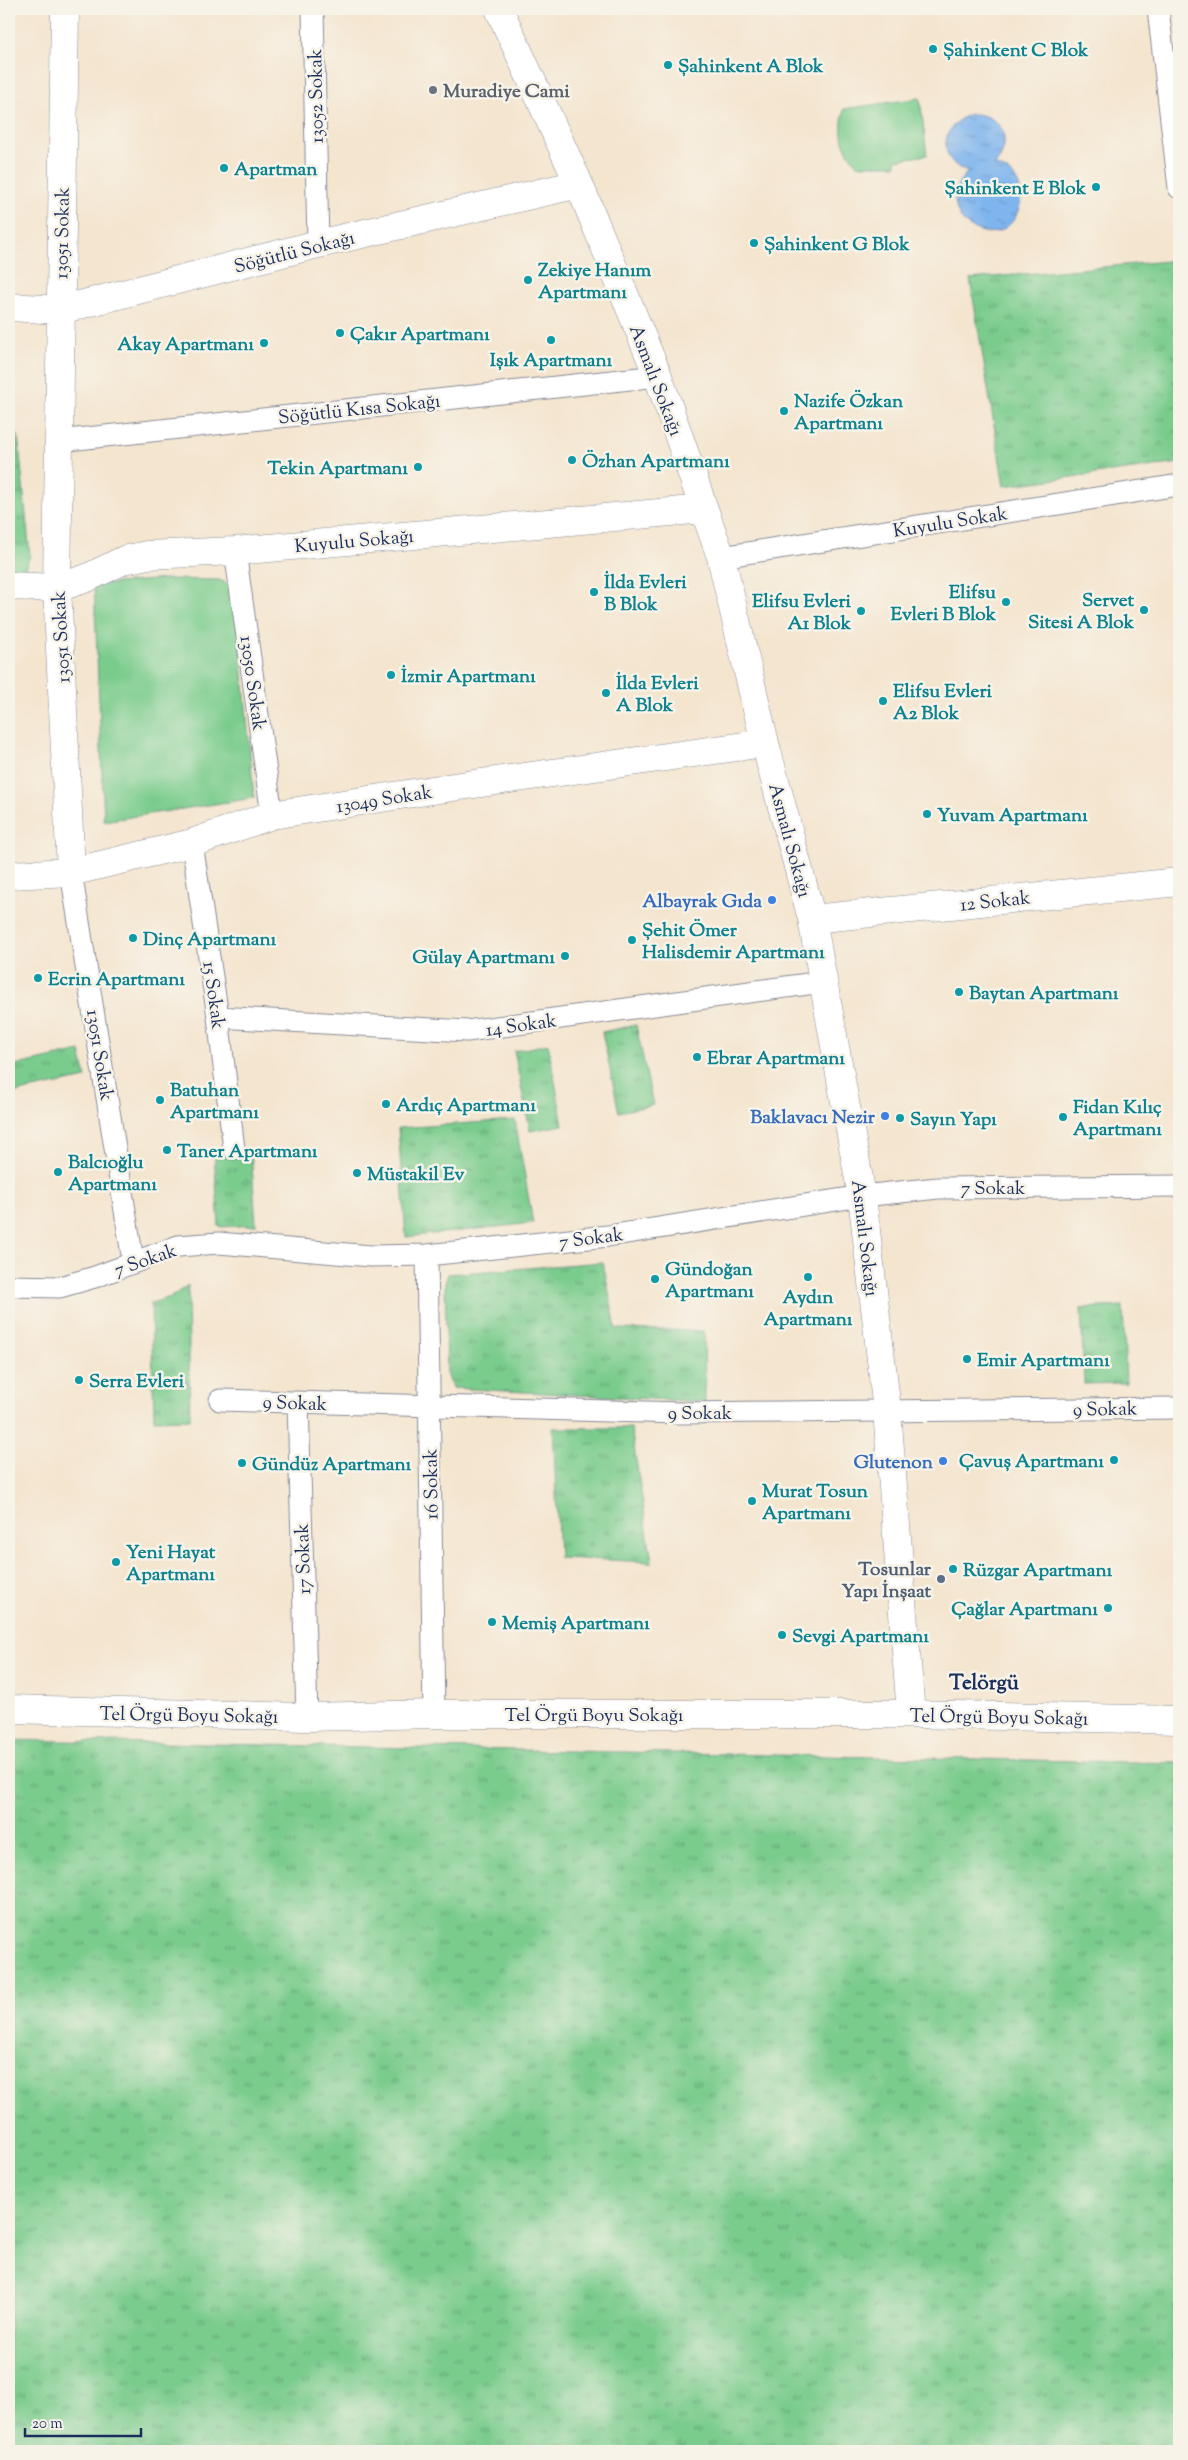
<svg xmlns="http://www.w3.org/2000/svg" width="1188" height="2460" font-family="'Sorts Mill Goudy',serif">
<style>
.grass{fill:url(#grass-tufts);stroke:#4a7e76}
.green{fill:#7acc8d;stroke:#4a7e76}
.water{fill:url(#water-ripples);stroke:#4d72a6}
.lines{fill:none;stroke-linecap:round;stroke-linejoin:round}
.lane-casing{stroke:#888a96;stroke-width:23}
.street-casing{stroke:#888a96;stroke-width:29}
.lane{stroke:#fff;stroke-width:21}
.street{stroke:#fff;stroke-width:28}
.culture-dot{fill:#0f9aa8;stroke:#f7f3e8;stroke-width:2}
.worship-dot{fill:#6b7280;stroke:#f7f3e8;stroke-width:2}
.shop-dot{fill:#3f7fe0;stroke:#f7f3e8;stroke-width:2}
.service-dot{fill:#5c6f8a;stroke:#f7f3e8;stroke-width:2}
.labels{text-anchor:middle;stroke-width:5;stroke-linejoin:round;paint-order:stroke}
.culture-label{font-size:19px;font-weight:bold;fill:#0d838f;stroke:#f7f3e8;text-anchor:start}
.worship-label{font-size:19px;font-weight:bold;fill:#5b616d;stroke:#f7f3e8;text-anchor:start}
.street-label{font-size:19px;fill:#1b2f5e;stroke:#f7f3e8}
.shop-label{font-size:19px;font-weight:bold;fill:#366cbe;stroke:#f7f3e8;text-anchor:end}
.service-label{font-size:19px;font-weight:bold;fill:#4e5e75;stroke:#f7f3e8;text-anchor:end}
.quarter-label{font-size:21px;font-weight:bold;fill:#1b2f5e;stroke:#f7f3e8}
</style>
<defs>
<pattern id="grass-tufts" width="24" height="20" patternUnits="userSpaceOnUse" patternTransform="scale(1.25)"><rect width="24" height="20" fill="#7acc8d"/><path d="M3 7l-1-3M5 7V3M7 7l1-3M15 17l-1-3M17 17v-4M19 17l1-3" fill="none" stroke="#63a676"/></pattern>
<pattern id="water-ripples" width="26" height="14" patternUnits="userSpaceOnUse" patternTransform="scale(1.25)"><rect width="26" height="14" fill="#7fb5ee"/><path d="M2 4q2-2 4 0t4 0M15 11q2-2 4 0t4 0" fill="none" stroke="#6794c4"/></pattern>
</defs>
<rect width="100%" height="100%" fill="#f7f3e8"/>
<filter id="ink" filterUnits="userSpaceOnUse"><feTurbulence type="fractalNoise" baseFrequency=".02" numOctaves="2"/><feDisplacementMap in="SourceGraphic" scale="10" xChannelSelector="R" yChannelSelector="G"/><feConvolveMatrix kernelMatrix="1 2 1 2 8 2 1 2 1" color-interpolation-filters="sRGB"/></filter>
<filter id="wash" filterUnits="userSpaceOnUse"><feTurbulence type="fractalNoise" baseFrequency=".0096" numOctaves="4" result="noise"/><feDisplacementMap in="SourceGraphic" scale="20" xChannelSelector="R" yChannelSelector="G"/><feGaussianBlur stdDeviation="1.12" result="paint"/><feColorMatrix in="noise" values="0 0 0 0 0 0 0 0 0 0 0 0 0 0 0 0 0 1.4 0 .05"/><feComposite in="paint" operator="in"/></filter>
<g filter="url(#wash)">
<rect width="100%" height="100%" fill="#f4e5cf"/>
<path class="grass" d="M1179,260V463L1004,486L970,279Z
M9,434L18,435L30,556L23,573L9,575Z
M636,1025L653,1105L619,1112L602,1032Z
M548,1044L563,1125L530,1131L514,1051Z
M80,1051L86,1078L9,1094V1067Z
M515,1120L533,1223L406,1237L398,1128Z
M251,1150L256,1225L219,1227L214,1152Z
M603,1262L616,1329L704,1331L705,1402L452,1388L447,1373L445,1283L448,1274Z
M188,1285L190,1419L154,1420L151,1303L171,1297Z
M1123,1306L1126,1383L1084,1384L1081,1308Z
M553,1428H631L652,1562L559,1558Z
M9,1740L1179,1763V2451H9Z"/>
<path class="green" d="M920,98L927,155L896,160V165H857C841,146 839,133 844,109Z
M166,579L220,580L228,584L236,594L254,798L104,821L94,585Z"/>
<path class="water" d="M970,114C1002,113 1015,142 994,166C1042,174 1019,250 975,229C965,225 958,217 956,206C953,194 958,180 968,172C936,160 940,126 970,114Z"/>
</g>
<g filter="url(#ink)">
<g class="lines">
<g class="lane-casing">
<path id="lane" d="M313,9L318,244
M1158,9L1179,188
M59,441L658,376
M235,551L272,815
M721,557L1179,485
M192,843L218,1017L234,1149
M71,872L133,1261
M218,1017L467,1031L822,982
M427,1255L434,1714
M9,1286L60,1287L95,1277L178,1246L219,1243L371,1256L427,1255L608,1236L862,1196L938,1188L1179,1186
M220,1400L680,1413L1179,1408
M298,1402L307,1717"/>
</g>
<g class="street-casing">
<path id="street" d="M65,9L57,588L71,872
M499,9L579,184L658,376L704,509L721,557L765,743L812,919L862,1196L887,1411L911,1714
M9,307L60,310L318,244L579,184
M9,586L57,588L87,578L124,560L147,555L235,551L704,509
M9,875L71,872L192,843L272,815L439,789L765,743
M812,919L1179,882
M9,1709L307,1717L434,1714H911L1179,1720"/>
</g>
<use href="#lane" class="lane"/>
<use href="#street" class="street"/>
</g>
</g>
<g class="culture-dot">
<circle cx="933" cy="49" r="5"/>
<circle cx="668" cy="65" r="5"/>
<circle cx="224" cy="168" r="5"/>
<circle cx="1096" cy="187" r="5"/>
<circle cx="754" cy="243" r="5"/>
<circle cx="528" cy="280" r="5"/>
<circle cx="340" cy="333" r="5"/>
<circle cx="551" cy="340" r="5"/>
<circle cx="264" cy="343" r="5"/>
<circle cx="784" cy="411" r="5"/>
<circle cx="572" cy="460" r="5"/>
<circle cx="418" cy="467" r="5"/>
<circle cx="594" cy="592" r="5"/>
<circle cx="1006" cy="602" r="5"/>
<circle cx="1144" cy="610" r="5"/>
<circle cx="861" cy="611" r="5"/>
<circle cx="391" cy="675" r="5"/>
<circle cx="606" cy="693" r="5"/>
<circle cx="883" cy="701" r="5"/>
<circle cx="927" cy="814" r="5"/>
<circle cx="133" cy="938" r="5"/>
<circle cx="632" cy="940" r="5"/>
<circle cx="565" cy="956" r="5"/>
<circle cx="38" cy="978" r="5"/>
<circle cx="959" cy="992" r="5"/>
<circle cx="697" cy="1057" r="5"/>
<circle cx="160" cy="1100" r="5"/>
<circle cx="386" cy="1104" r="5"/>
<circle cx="1063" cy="1117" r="5"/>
<circle cx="900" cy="1118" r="5"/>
<circle cx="167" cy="1150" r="5"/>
<circle cx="58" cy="1172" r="5"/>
<circle cx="357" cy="1173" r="5"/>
<circle cx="808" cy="1277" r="5"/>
<circle cx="655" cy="1279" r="5"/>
<circle cx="967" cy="1359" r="5"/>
<circle cx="79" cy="1380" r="5"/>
<circle cx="1114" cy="1460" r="5"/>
<circle cx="242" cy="1463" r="5"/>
<circle cx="752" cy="1501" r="5"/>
<circle cx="116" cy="1562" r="5"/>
<circle cx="953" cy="1569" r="5"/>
<circle cx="1108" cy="1608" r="5"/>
<circle cx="492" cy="1622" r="5"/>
<circle cx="782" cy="1635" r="5"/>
</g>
<circle class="worship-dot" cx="433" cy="90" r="5"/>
<g class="shop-dot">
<circle cx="772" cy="900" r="5"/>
<circle cx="885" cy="1116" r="5"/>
<circle cx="943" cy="1461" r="5"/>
</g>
<circle class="service-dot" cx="941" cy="1579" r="5"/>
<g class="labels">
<g class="culture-label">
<text x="943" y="56">Şahinkent C Blok</text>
<text x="678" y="72">Şahinkent A Blok</text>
<text x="234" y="175">Apartman</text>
<text x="1086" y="194" text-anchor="end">Şahinkent E Blok</text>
<text x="764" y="250">Şahinkent G Blok</text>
<text x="538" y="276">Zekiye Hanım<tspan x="538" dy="22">Apartmanı</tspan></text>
<text x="350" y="340">Çakır Apartmanı</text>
<text x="254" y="350" text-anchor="end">Akay Apartmanı</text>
<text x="551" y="366" text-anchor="middle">Işık Apartmanı</text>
<text x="794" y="407">Nazife Özkan<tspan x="794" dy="22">Apartmanı</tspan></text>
<text x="582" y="467">Özhan Apartmanı</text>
<text x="408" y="474" text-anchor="end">Tekin Apartmanı</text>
<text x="604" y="588">İlda Evleri<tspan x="604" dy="22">B Blok</tspan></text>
<text x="996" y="598" text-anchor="end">Elifsu<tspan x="996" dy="22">Evleri B Blok</tspan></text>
<text x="1134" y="606" text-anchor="end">Servet<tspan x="1134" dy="22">Sitesi A Blok</tspan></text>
<text x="851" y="607" text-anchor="end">Elifsu Evleri<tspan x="851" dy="22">A1 Blok</tspan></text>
<text x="401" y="682">İzmir Apartmanı</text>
<text x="616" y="689">İlda Evleri<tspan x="616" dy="22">A Blok</tspan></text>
<text x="893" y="697">Elifsu Evleri<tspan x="893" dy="22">A2 Blok</tspan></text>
<text x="937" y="821">Yuvam Apartmanı</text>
<text x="642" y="936">Şehit Ömer<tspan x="642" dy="22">Halisdemir Apartmanı</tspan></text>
<text x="143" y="945">Dinç Apartmanı</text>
<text x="555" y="963" text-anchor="end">Gülay Apartmanı</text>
<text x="48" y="985">Ecrin Apartmanı</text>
<text x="969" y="999">Baytan Apartmanı</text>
<text x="707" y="1064">Ebrar Apartmanı</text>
<text x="170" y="1096">Batuhan<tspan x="170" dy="22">Apartmanı</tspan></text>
<text x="396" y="1111">Ardıç Apartmanı</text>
<text x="1073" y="1113">Fidan Kılıç<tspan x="1073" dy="22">Apartmanı</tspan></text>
<text x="910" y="1125">Sayın Yapı</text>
<text x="177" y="1157">Taner Apartmanı</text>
<text x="68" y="1168">Balcıoğlu<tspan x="68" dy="22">Apartmanı</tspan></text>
<text x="367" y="1180">Müstakil Ev</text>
<text x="665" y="1275">Gündoğan<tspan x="665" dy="22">Apartmanı</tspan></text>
<text x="808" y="1303" text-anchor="middle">Aydın<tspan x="808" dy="22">Apartmanı</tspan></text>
<text x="977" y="1366">Emir Apartmanı</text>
<text x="89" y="1387">Serra Evleri</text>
<text x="1104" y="1467" text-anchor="end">Çavuş Apartmanı</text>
<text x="252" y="1470">Gündüz Apartmanı</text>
<text x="762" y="1497">Murat Tosun<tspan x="762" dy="22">Apartmanı</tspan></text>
<text x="126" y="1558">Yeni Hayat<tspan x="126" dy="22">Apartmanı</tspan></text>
<text x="963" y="1576">Rüzgar Apartmanı</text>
<text x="1098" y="1615" text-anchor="end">Çağlar Apartmanı</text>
<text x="502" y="1629">Memiş Apartmanı</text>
<text x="792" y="1642">Sevgi Apartmanı</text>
</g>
<g class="worship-label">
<text x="443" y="97">Muradiye Cami</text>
</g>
<g class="street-label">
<text transform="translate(315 96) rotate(-91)" y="7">13052 Sokak</text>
<text transform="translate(61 233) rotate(-89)" y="7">13051 Sokak</text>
<text transform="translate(294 251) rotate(-14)" y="7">Söğütlü Sokağı</text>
<text transform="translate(657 380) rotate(69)" y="7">Asmalı Sokağı</text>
<text transform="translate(359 408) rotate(-6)" y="7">Söğütlü Kısa Sokağı</text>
<text transform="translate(950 521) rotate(-9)" y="7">Kuyulu Sokak</text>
<text transform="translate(354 540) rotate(-5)" y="7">Kuyulu Sokağı</text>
<text transform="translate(60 637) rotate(-93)" y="7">13051 Sokak</text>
<text transform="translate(254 683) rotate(82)" y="7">13050 Sokak</text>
<text transform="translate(384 798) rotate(-9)" y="7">13049 Sokak</text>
<text transform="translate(791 840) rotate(75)" y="7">Asmalı Sokağı</text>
<text transform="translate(995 900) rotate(-6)" y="7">12 Sokak</text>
<text transform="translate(215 995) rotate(82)" y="7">15 Sokak</text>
<text transform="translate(521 1024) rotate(-8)" y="7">14 Sokak</text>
<text transform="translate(101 1055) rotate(81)" y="7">13051 Sokak</text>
<text x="993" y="1194">7 Sokak</text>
<text transform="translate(591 1237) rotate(-7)" y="7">7 Sokak</text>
<text transform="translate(866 1238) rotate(83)" y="7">Asmalı Sokağı</text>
<text transform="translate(145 1259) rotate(-19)" y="7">7 Sokak</text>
<text transform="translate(295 1402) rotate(2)" y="7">9 Sokak</text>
<text transform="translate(1105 1408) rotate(-1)" y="7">9 Sokak</text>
<text x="700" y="1419">9 Sokak</text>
<text transform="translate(430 1484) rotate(-91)" y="7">16 Sokak</text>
<text transform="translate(302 1559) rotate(-92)" y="7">17 Sokak</text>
<text transform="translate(189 1714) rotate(1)" y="7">Tel Örgü Boyu Sokağı</text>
<text x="594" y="1721">Tel Örgü Boyu Sokağı</text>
<text transform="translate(999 1716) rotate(1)" y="7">Tel Örgü Boyu Sokağı</text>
</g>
<g class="shop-label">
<text x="762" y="907">Albayrak Gıda</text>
<text x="875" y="1123">Baklavacı Nezir</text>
<text x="933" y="1468">Glutenon</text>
</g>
<g class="service-label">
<text x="931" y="1575">Tosunlar<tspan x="931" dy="22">Yapı İnşaat</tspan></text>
</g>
<g class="quarter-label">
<text x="984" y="1689">Telörgü</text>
</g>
</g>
<rect width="1188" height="2460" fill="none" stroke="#f7f3e8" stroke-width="30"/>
<path d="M25 2428v8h116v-8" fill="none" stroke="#1b2f5e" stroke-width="2.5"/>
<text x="32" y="2428" font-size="15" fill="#1b2f5e" stroke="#f7f3e8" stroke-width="4" paint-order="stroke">20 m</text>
</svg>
